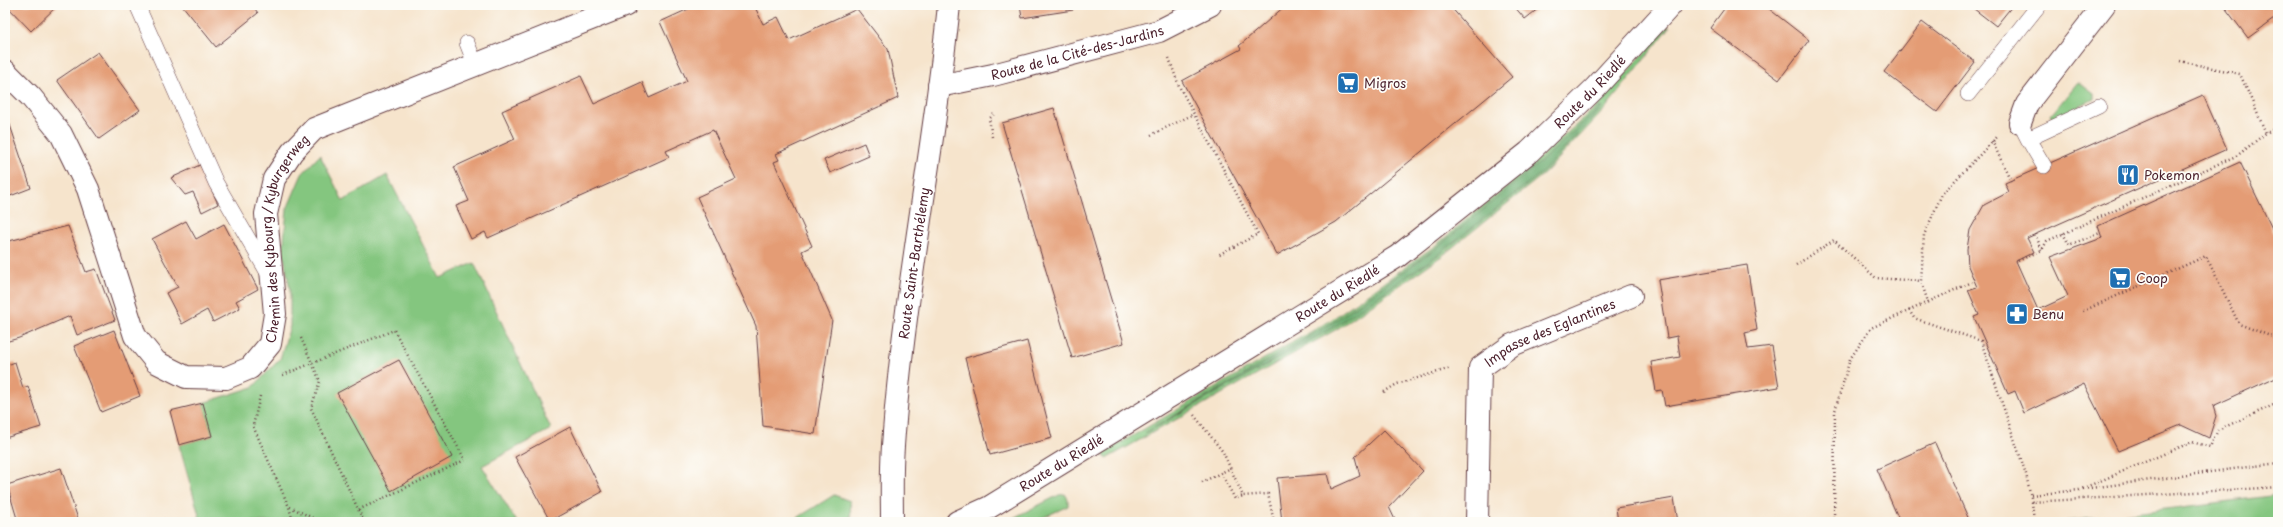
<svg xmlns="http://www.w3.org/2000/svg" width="2283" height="527" font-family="'Playpen Sans',sans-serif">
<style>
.green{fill:#84c67f;stroke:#677255}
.forest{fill:#6bab6e;stroke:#5a654c}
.building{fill:#e49c75}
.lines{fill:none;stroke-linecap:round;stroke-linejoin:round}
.lane-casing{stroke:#643d43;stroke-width:16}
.street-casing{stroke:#643d43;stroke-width:24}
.path{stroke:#643d43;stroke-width:2.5;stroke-dasharray:1 3;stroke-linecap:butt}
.lane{stroke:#fff;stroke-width:15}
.street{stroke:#fff;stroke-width:22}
.labels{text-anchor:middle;stroke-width:3.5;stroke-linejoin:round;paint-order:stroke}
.street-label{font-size:13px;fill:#4a1f2b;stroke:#fdfcf7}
.poi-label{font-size:13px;fill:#4a1f2b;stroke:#fdfcf7;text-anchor:start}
</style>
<rect width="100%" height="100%" fill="#fdfcf7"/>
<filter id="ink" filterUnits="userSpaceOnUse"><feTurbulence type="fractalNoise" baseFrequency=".025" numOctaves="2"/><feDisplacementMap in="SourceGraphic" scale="8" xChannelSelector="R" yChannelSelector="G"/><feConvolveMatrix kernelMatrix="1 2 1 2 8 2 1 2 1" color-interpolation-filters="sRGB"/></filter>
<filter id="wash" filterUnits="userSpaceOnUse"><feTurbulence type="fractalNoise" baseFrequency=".012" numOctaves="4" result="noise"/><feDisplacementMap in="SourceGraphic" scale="16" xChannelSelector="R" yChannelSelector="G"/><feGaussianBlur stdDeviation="0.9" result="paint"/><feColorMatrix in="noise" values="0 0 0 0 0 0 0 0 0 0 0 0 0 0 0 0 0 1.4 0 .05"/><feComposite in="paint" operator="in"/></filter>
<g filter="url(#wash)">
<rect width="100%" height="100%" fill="#f6e4cc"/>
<path class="green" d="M1668,26L1670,27L1604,110L1545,173L1443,255L1337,329L1106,459L1103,453L1331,320L1436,245L1534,163L1597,106Z
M2078,82L2094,94V99L2053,118L2051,115Z
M320,155L343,201L387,175L440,278L474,263L551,429L482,466L517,522H201L179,445L212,436L203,403L253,387L280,359L290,326V290L283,251L287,209L302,174Z
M1065,494L1068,499V506L1033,522H1005L1059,495Z
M834,495L850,501L851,522H795L794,520Z
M2278,495V522H2061Z"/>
<path class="forest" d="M1600,107L1602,108L1544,171L1441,253L1336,326L1145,433L1333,322L1436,248L1539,163Z"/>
<g id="blocks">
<path class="building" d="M6,5H58L31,31Z
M182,5H252L258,13L216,47Z
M697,5H754L763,24L778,17L789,40L857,9L888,49L898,98L776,154L779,160L774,162L812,246L802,251L832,320L815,434L763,426L756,326L697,197L736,179L713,130L666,151L669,157L488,238L485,232L471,239L456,206L469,201L454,167L515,139L502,111L581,76L594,104L642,82L649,98L687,81L660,22Z
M976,5H991V9L976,7Z
M1020,5H1072L1073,10L1022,18Z
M1286,5H1449L1512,77L1336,222L1277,255L1182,81L1241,49L1239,46Z
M1513,5H1537L1539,8L1525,19Z
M1727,5H1764L1809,40L1779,80L1710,28Z
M1969,5H2013L1996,26Z
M2223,5H2278V16L2248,38Z
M1922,22L1975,62L1937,112L1884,72Z
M98,52L140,110L99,139L57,80Z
M2203,95L2227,149L2027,238L2034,252L2016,261L2038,310L2068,296L2050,257L2102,238L2098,226L2240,162L2278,241V376L2213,406L2216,416L2209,438L2181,425L2118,451L2084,384L2024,413L2015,391L2008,394L1974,317L1979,315L1968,290L1977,287L1968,266L1967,249L1970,230L1984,205L2009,192L2005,183Z
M1054,108L1124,343L1072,358L1002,123Z
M5,110L31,188L5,198Z
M864,143L869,156L830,173L824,160Z
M200,165L218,204L202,212L193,192L185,195L171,178Z
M186,221L196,239L224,224L258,289L236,301L240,308L213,322L207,310L182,324L166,293L178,287L152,239Z
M68,226L86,272L96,269L115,320L77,335L70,316L19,338L5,342V242Z
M1747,265L1757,330L1745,333L1748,349L1772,346L1779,387L1665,406L1662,390L1656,391L1651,362L1680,357L1677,336L1667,338L1658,280Z
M114,330L140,396L101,412L74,346Z
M1027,341L1052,438L990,455L965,358Z
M399,360L452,457L391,491L337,393Z
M15,362L23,388L28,386L41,427L5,438V366Z
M203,403L212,436L179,445L170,411Z
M570,427L602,492L550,521L515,457Z
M1384,430L1423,471L1389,507L1396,522H1282L1277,478L1327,474L1331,489L1360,476L1355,457Z
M1935,443L1970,522H1900L1877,469Z
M61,468L79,522H18L7,485Z
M1674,498L1678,522H1618L1616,508Z"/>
</g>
</g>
<g filter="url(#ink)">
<use href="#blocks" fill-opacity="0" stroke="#643d43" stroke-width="1"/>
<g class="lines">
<g class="lane-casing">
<path id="lane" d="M137,5L216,183L268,273
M467,43L476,66
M1968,94L2039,5
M2020,123L2028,139L2099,106
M2028,139L2044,166"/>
</g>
<g class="street-casing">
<g id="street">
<path id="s1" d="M5,71L31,97L61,134L88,189L135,336L156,362L186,377L226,378L250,368L270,344L275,314L266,214L274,179L292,152L314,129L626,5"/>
<path id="s2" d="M939,86L993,75L1159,31L1210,5"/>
<path d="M2020,123L2027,104L2104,5"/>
<path id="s3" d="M892,522C892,497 891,471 893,446C903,298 934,152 949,5"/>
<path id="s4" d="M957,522L988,508L1398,256L1529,152L1595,88L1671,5"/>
<path id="s5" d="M1477,522L1480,368L1512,345L1631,296"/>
</g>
</g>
<path class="path" d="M1169,58L1179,86L1258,234L1218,255
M2180,61L2240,74L2266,133
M1151,135L1194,114
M992,137L989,119L994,114
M1992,141L2011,181
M2063,233L2069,245L2100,233
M2035,234L2042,250
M2018,261L2042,250L2047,241L2238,155L2266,133L2278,127
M1796,265L1834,240L1876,278L1921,281
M1928,302L1972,282
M1909,310L1914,318L1981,341L2026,474L2032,502L2278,487
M2083,311L2206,256L2239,324L2278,339
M301,338L320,381L311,408L364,522
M283,375L394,330L465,460L358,510
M1384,392L1397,384L1451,368
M260,396L253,426L289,507L293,522
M1194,415L1223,452L1243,496L1268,494L1274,522
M1221,473L1235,499L1243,496
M1202,482L1231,468
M2083,489L2278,463
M2031,495L2079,490L2192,442L2210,447L2218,430L2278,403
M2032,502L2034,522
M290,507L321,522
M1834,522L1835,411L1850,359L1871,328L1928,302L1921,281L1924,235L1942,194L1997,137"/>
<use href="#lane" class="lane"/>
<use href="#street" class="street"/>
</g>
</g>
<defs>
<g id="supermarket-square" transform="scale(1.15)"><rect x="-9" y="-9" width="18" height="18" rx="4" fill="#1f6fb2" stroke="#fdfcf7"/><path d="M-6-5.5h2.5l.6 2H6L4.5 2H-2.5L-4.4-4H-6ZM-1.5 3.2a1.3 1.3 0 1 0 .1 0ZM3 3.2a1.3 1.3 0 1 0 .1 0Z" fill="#fff"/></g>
<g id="restaurant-square" transform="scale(1.15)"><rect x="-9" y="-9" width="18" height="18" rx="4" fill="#1f6fb2" stroke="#fdfcf7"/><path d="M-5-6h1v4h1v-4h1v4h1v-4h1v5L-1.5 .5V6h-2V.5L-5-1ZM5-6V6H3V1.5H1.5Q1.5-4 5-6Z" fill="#fff"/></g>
<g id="pharmacy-square" transform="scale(1.15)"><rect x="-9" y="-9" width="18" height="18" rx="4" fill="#1f6fb2" stroke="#fdfcf7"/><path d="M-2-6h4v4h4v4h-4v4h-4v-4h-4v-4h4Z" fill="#fff"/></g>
</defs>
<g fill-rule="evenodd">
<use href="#supermarket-square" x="1348" y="83"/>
<use href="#restaurant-square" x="2128" y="175"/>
<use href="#supermarket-square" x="2120" y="278"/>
<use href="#pharmacy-square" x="2017" y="314"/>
</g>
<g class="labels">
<g class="street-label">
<text dy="5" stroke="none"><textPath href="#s2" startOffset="142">Route de la Cité-des-Jardins</textPath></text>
<text dy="5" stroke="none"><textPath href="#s4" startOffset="768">Route du Riedlé</textPath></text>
<text dy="5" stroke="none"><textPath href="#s1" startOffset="575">Chemin des Kybourg / Kyburgerweg</textPath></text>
<text dy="5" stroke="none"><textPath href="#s3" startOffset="260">Route Saint-Barthélemy</textPath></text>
<text dy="5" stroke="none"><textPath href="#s4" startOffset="444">Route du Riedlé</textPath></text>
<text dy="5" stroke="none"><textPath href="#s5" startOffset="233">Impasse des Eglantines</textPath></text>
<text dy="5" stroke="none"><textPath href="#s4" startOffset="120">Route du Riedlé</textPath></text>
</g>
<g class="poi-label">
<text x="1364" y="88">Migros</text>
<text x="2144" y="180">Pokemon</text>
<text x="2136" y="283">Coop</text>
<text x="2032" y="319">Benu</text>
</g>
</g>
<rect width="2283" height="527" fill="none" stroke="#fdfcf7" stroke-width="20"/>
</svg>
